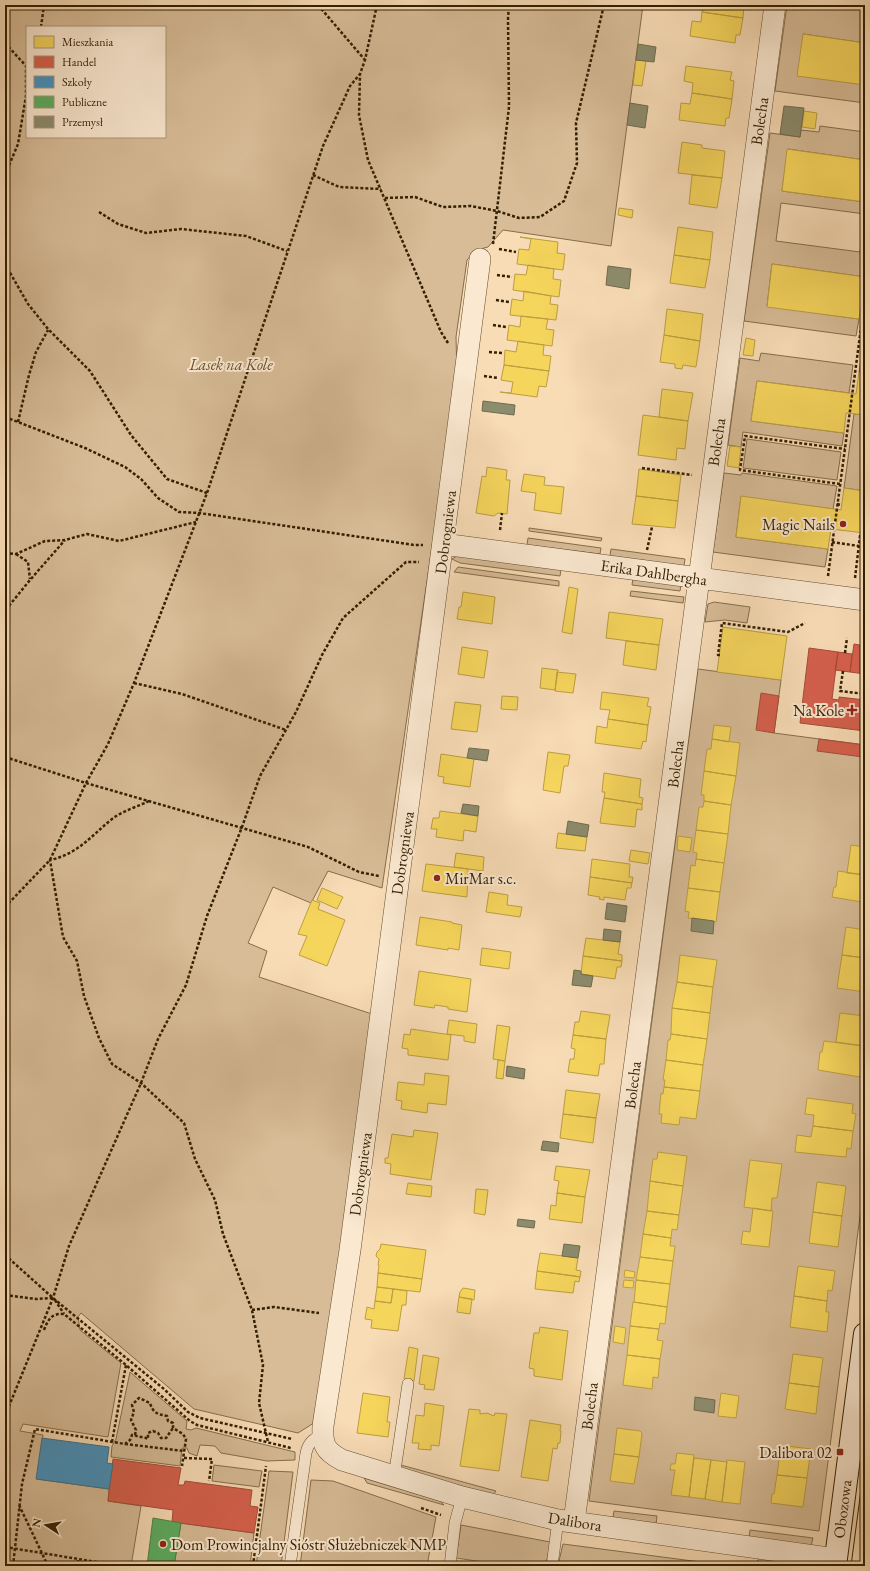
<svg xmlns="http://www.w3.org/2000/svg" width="870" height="1571" font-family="'EB Garamond',serif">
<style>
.green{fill:#d7bc97;stroke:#856e4c;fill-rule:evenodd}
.homes{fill:#f6d55c;stroke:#bc9e41}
.shops{fill:#d6604d;stroke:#a54c36}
.schools{fill:#4393c3;stroke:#3e7089}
.public{fill:#5aae61;stroke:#4e8344}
.industry{fill:#8c8c6e;stroke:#716b4d}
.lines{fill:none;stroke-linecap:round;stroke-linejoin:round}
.lane-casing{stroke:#644e2e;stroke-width:12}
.street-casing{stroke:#644e2e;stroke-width:22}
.secondary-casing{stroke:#331f01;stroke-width:24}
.path{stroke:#331f01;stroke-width:2.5;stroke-dasharray:3 2;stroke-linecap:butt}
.lane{stroke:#fae8d0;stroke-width:11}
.street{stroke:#fae8d0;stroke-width:21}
.secondary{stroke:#fae8d0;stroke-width:22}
.tram{stroke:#331f01;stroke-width:1}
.poi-dot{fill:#8f2418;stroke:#fae8d0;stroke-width:1.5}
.labels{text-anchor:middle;stroke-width:4;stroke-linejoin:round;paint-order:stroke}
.street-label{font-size:16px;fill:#331f01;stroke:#fae8d0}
.park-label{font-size:16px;font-style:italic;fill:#644e2e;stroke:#fae8d0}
.poi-label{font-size:16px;fill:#331f01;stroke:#fae8d0;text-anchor:end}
</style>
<rect width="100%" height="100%" fill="#f8dcb6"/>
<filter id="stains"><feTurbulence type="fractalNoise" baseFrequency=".005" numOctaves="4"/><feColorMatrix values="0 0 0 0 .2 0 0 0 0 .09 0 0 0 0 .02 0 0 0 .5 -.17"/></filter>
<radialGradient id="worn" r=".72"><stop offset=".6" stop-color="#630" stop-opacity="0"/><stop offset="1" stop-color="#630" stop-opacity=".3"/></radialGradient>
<path class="green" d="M5,5H643L611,246L503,230L488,247L476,250L467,260L456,337L457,376L382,888L328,871L311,903L273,887L248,943L267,951L259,977L372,1014L317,1421L298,1433L194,1409L81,1313L78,1317L80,1330L121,1363L108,1437L23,1424L20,1431L43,1435L37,1479L109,1489L108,1501L141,1506L131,1566L102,1562L101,1566H5ZM27,27H165V137H27Z
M787,5H865V43L803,34L865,85V103L775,91Z
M820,126L865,132V160L788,149L782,191L865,202V214L781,203L776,241L860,252L862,238H865V277L772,264L767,306L859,319L856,336L744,321L770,133L800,137L801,130L819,132Z
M761,353L853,365L849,393L757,381L751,421L844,433L842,446L743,432L741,447L728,445L740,358L759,361Z
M862,353H865V373L859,372Z
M854,414L865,415V491L844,488Z
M747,439L841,452L837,480L743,468Z
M724,473L741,475L742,473L837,486L833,509L741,497L736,537L828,549L825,567L713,552Z
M529,528L602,538L601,541L529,531Z
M528,538L601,548L600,554L527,545Z
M611,549L685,559L684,566L610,556Z
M457,556L561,569L560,576L460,563L452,559Z
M458,567L559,581V586L454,572Z
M633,578L681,585L680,591L632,585Z
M631,591L684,597L683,603L630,596Z
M714,602L750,607L747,623L725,620L705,622L708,604Z
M698,669L781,680L774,733L865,745V1178L819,1531L589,1501Z
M130,1372L187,1421L186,1429L191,1430L196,1428L295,1452V1460L267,1461L221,1453L215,1446L200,1445L197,1456L189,1453L187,1448H182L180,1466L111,1457L112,1446L116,1439Z
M214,1465L262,1471L259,1487L212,1481Z
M401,1465L496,1491L493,1495L401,1469Z
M269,1471L293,1472L281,1566H256Z
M364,1478L440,1501L444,1505L367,1483Z
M311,1480L333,1481L436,1517L427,1566H300Z
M614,1511L657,1516L656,1524L613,1518Z
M181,1523L254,1533L250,1566H174Z
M461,1525L550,1542C549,1549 549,1557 545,1563C536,1571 470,1560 456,1558Z
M750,1530L813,1538L811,1546L749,1538Z
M563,1544L731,1566H561L559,1561Z
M760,1558L809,1565L808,1566H769L754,1564Z"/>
<path class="homes" d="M703,5H744L743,18L702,12Z
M702,12L743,18L740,35H736L735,43L690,36L692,21L701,22Z
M803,34L865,43V85L797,76Z
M636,60L646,61L642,86L633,85Z
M686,66L732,72L730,80L734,81L732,99L692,93L693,83L684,81Z
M692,93L732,99L729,118H726L725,126L679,120L681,103L690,104Z
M804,111L817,113L815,129L802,127Z
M682,142L702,145V148L725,151L722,178L678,173Z
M787,149L865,160V202L782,191Z
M692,175L722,178L717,208L689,204Z
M619,208L633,210L632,218L618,215Z
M678,227L713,232L710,260L674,255Z
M520,237L558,242L557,253L565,254L563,270L517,264L519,249L529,250L531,239Z
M674,255L710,260L705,288L670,283Z
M772,264L865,277V298L862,297L859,319L767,307Z
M528,265L554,269L553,279L561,280L559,297L513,290L515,274L526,275Z
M524,291L551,296L550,304L558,305L556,320L510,315L512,299L523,301Z
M667,309L703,314L700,341L664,335Z
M521,316L548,319L546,329L554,330L552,346L507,340L509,325L520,327Z
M664,335L700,341L696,367L683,365L682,369L675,368V364L660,362Z
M746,338L755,340L753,356L743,355Z
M518,341L544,345L543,355L551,356L549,371L504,365L505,350L516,352Z
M504,365L549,371L546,387L539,386L537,397L500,392L511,393L513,382L501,380Z
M859,372L865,373V415L846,413L844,433L751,421L757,381L856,394Z
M662,389L693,393L688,421L659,417Z
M643,415L688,421L685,449L677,448L676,460L638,455Z
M730,446L741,447L739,468L727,466Z
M487,467L507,470L506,480H510L507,514L498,513L494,516L476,513L482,476L486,477Z
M639,469L681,475L678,501L636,496Z
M524,474L545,477L544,485L564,487L561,514L534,510L536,493L521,491Z
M844,488L865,491V533L831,529L828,549L736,537L741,496L841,510Z
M636,496L678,501L675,528L632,524Z
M569,587L578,589L572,634L562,632Z
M463,592L495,597L492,624L457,619L459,607H461Z
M609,612L663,619L659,645L606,638Z
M723,627L787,636L781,680L717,672Z
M626,641L659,645L656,670L623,665Z
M462,647L488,651L484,678L458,674Z
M542,668L558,670L555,690L540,688Z
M557,672L576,674L573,693L555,691Z
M602,692L649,698L647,706L651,707L648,725L608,719L610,710L600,709Z
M502,696L518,697L517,710L501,709Z
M455,702L481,705L477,732L451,729Z
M608,719L648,725L646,742L643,741L641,749L595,743L597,726L607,728Z
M714,725L731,727L729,742L712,739Z
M712,739L740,743L736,776L704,771L707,749H711Z
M548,752L570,755L568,766H564L560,793L543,790Z
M441,754L474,759L470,787L443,783L444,777L438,776Z
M704,771L736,776L731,805L704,801V795H701Z
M604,773L641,779L639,797L643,798L642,804L604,798L605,792H602Z
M864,788L865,789V818H860Z
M604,798L642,804V810L637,809L635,827L600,823Z
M704,801L731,805L728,834L696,830L699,807H703Z
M440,811L478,816L476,832L464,830L463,841L436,837L437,829H431L433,818H439Z
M696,830L728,834L724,863L696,859L697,853L693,852Z
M558,833L587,837L585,851L556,848Z
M678,836L692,838L690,852L677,850Z
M851,845L865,847V875L847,873Z
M631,850L650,853L648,864L629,861Z
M456,853L484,857L483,871L454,867Z
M592,859L630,864L629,877H633L632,883L590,877Z
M696,859L724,863L720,892L688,888L691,865L695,866Z
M426,864L468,869L467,897L422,891Z
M838,871L865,875V901H862V902L832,897L834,887H836Z
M590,877L632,883L631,888H627L625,900L604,897V900L599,899L600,897L588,895Z
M322,888L343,897L337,909L317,900Z
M688,888L720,892L716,922L688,918L689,912L685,911Z
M489,892L508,895L507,905L522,907L520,917L486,912Z
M312,900L320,903L318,909L345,920L327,966L299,955L307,936L298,934Z
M420,917L452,922V923L462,925L459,950L448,948V950L416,945Z
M846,927L865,930V958L842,955Z
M586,938L620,942L618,954L622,955V961L583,956Z
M482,948L511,952L509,969L480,965Z
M680,955L717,960L713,987L677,982Z
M842,955L865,958V992L837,988Z
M583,956L622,961L621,967H617L615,979L581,974Z
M419,971L471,979L467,1012L448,1009V1007L435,1005L434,1008L414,1005Z
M677,982L713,987L710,1013L672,1008Z
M672,1008L710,1013L707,1039L671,1034Z
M581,1011L610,1015L606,1039L573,1035L575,1022H579Z
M840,1013L865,1016L864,1046L836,1042Z
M449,1020L477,1024L475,1043L464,1041V1036L447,1034Z
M497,1025L510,1027L505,1061L493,1059Z
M411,1029L451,1035L448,1060L408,1055V1049L402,1048L404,1034L410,1035Z
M671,1034L707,1039L703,1065L666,1060L668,1040H670Z
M573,1035L606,1039L604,1064H600L598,1076L568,1072L570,1059H574L575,1049L571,1048Z
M824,1041L864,1046L860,1077L818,1070L820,1052H822Z
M498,1060L505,1061L503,1079L496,1078Z
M666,1060L703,1065L700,1091L664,1087L665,1080H663Z
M425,1073L449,1076L446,1105L428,1103L427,1113L401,1109L402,1101L396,1100L398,1082L424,1085Z
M664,1087L700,1091L696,1119L680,1117L679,1125L661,1123L662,1114H659L661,1093L663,1094Z
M566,1090L600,1094L596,1118L563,1114Z
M807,1098L853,1104L852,1113L856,1114L853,1131L813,1126L814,1115L805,1114Z
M563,1114L596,1118L593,1143L560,1138Z
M813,1126L853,1131L851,1149L847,1148L846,1157L795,1152L797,1135L811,1137Z
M414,1130L438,1133L431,1180L390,1174L391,1164L385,1163V1158H388L392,1134L413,1137Z
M658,1152L687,1156L683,1186L650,1181L653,1159H657Z
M750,1160L782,1164L777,1198H772L771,1211L744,1207Z
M556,1166L590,1170L585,1197L557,1193L559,1181L554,1180Z
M650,1181L683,1186L679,1215L647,1211Z
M817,1182L846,1186L842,1216L813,1212Z
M408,1183L432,1186L431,1197L406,1194Z
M476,1189L488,1190L485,1215L474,1213Z
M557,1193L585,1197L582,1223L549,1219L551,1205L556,1206Z
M753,1208L773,1211L769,1247L741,1244L743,1231L750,1232Z
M647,1211L679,1215L677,1230L672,1229L671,1238L643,1234Z
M813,1212L842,1216L838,1247L809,1243Z
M643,1234L671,1238L670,1246H675L673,1261L640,1257Z
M381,1244L426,1250L422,1279L378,1273L379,1265H378L379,1259L376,1256L377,1252L380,1249Z
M540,1253L578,1258L576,1270L581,1271L580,1277L537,1271Z
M640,1257L673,1261L670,1284L636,1280Z
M798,1266L835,1271L832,1291L828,1290L827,1301L794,1296Z
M625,1270L635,1272L634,1278L624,1277Z
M537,1271L575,1276L580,1277L579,1282L575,1281L573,1293L535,1289Z
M378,1273L422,1279L420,1292L377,1287Z
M624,1280L634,1281L633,1288L623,1287Z
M636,1280L670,1284L667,1307L634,1302Z
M377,1287L393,1289L391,1303L375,1301Z
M463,1288L475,1290L474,1300L459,1297L460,1292Z
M393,1289L407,1291L406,1305H402L398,1331L371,1328L372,1320L365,1319L367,1307L374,1309L375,1301L391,1303Z
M794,1296L827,1301L826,1312H829L827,1332L790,1327Z
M459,1297L472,1299L470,1314L457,1312Z
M633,1302L667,1307L665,1324L660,1323L659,1329L630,1326Z
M615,1326L626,1328L624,1344L613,1342Z
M630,1326L659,1329L657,1340L663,1341L660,1359L627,1355Z
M540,1327L568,1331L562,1380L534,1376V1369L529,1368L534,1333H539Z
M409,1347L418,1349L414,1381L404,1379Z
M793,1354L823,1358L819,1387L789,1383Z
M423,1355L439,1358L434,1390L424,1389L425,1385L419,1384Z
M627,1355L660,1359L658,1378L653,1377L652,1389L623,1385Z
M789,1383L819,1387L816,1414L785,1409Z
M363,1393L390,1397L387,1422H390L388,1437L357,1433Z
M721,1393L739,1396L736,1418L718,1416Z
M425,1403L444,1406L439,1446L431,1445V1450L418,1449L419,1443H412L416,1415L424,1416Z
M469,1409L480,1410V1414L487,1413L494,1416L495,1413L507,1414L499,1471L460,1466Z
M530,1420L561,1425L560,1431H561L560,1443H558L557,1449L553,1448L548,1481L521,1477Z
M617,1428L640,1431L642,1433L639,1457L614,1454Z
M779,1445L811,1449L807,1478L777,1475L780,1453H777Z
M677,1453L694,1455L689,1497L671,1495L675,1470H670L671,1464H675Z
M614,1454L639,1457L634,1484L610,1481Z
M694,1458L711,1460L705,1499L689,1497Z
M711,1460L727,1462L722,1502L705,1499Z
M727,1460L745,1462L740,1504L722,1502Z
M777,1475L807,1478L803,1507L771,1503L772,1494H774Z"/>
<path class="shops" d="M854,644L865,646V674L850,672Z
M809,648L838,652L832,699L839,700V697L865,700V731L800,723Z
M838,652L852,654L850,672L835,670Z
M761,693L779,696L774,733L756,730Z
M819,739L865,745L863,757L817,751Z
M113,1459L181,1468L178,1485H184L185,1481L252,1490L250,1506L258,1507L254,1533L172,1522L173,1510L108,1501Z"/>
<path class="schools" d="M42,1438L109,1447L107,1463L113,1464L109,1489L36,1479Z"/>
<path class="public" d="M153,1518L181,1523L174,1566H147Z"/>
<path class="industry" d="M638,44L656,47L654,62L636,60Z
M630,103L648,106L645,128L627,125Z
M784,106L804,108L800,137L780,134Z
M608,266L631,269L629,289L606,285Z
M483,401L515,405L514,415L482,411Z
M469,748L489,750L487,761L467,758Z
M463,804L479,806L478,816L461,813Z
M568,821L589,825L587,837L566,834Z
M607,903L627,906L625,922L605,919Z
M692,918L714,921L713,934L691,931Z
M604,929L621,931L620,942L603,940Z
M574,970L581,971V974L593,976L591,987L572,985Z
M507,1066L525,1069L524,1079L506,1076Z
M543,1141L559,1143L558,1152L541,1150Z
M518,1219L535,1221L534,1228L517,1226Z
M564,1244L580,1246L578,1258L562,1256Z
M695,1397L715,1400L714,1413L694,1410Z"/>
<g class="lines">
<g class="lane-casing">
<path id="lane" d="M394,1477L408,1384
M290,1566L306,1453C308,1443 313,1438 323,1435
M450,1566L455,1523L462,1497
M552,1566L558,1520"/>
</g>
<g class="street-casing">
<path id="street" d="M480,259L350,1250L323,1426C322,1445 325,1451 342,1460L462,1497L558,1520L836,1559
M443,544L865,600
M574,1522L775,5"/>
</g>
<g class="secondary-casing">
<path id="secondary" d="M835,1566L865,1334"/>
</g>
<path class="path" d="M318,5L365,60
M377,5L365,60L360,74L359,115L368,160L441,332L448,343
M41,27L44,5
M5,43L26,66V96L18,144L5,175
M313,175L339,187L381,189
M385,198L415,197L443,207L471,206L497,211L519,218L540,217L564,201L577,163L576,123L604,5
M99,212L118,224L146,233L181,229L246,236L287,251
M862,235H865
M493,244L509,107L508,19L509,5
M499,249L516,252
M5,264L28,304L48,329L90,371L131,435L167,479L207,493
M497,275L512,277
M496,300L509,302
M493,325L506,327
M489,352L502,353
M484,376L498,378
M5,417L85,448L125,467L141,479L158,498L179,512L199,513L414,545H423
M18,422L29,375L36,352L48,330
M642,468L692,475
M840,484L740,470L745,436L845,449
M837,504L841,505
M500,530L502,513
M832,542L859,546
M647,550L652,527
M5,553L16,554L45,541L65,540L87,534L119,541L196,522
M16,554L28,562L30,579
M828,576L865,298
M855,578L860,536L865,537
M5,609L8,607L30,580L65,540
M845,653L847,638
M720,655H718L722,623L788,632L805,623
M843,671L840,691L865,694
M134,683L182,694L286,730
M5,757L86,783L308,847L359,872L379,876
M149,801C137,807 122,811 112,819C91,836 78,854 50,860L63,937L77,961L84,996L99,1038L112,1064L141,1083L184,1123L195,1159L215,1200L223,1234L252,1310L263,1365L259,1403L268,1442
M5,907L50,860L86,783L108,744L134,683L207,493L323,146L350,86L360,74
M5,1255L53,1298L164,1389L188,1412L200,1418L292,1439
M5,1295L36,1299L53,1298
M55,1300L64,1314
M252,1310L274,1307L319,1313
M44,1330C48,1320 51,1313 64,1314L126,1365L190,1421L197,1425L291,1448
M5,1416L53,1298L69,1246L141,1083L158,1039L186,985L207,916L242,827L260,776L296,712L322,655L343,618L406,562H419
M135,1435C139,1438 143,1436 148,1439V1433L153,1431L158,1433L161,1438H166L173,1428
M112,1442L126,1365
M125,1444L184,1451
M184,1458L212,1459L209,1481
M19,1505L48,1566
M421,1508L441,1515
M5,1547L121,1566
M13,1566L22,1484L35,1429L125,1444L130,1440L132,1435H135L136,1430L131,1420L134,1412L132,1405L139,1398L150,1403C153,1413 157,1414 167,1416L168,1421L173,1423V1428L183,1434L186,1439L182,1466
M78,1566V1560
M253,1566L266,1466"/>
<use href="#lane" class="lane"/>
<use href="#street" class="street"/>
<use href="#secondary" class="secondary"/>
<path class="tram" d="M851,1566L865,1459
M860,1566L865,1528"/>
</g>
<g class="poi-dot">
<circle cx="843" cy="524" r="4"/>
<path d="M850 704h4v4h4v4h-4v4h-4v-4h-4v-4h4z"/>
<circle cx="437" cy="878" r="4"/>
<rect x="836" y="1448" width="8" height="8" rx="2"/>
<circle cx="163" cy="1544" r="4"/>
</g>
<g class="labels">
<g class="street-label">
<text transform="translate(759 121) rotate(-82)" y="6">Bolecha</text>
<text transform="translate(716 442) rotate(-82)" y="6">Bolecha</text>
<text transform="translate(445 532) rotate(-83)" y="6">Dobrogniewa</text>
<text transform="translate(654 572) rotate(8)" y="6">Erika Dahlbergha</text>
<text transform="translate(675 764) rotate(-83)" y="6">Bolecha</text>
<text transform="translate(402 853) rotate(-82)" y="6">Dobrogniewa</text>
<text transform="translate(632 1085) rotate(-83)" y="6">Bolecha</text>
<text transform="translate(360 1174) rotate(-82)" y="6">Dobrogniewa</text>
<text transform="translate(589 1406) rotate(-83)" y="6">Bolecha</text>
<text transform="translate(842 1509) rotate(-83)" y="6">Obozowa</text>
<text transform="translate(575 1521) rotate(9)" y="6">Dalibora</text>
</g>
<g class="park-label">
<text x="231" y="370">Lasek na Kole</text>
</g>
<g class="poi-label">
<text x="835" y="530">Magic Nails</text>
<text x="844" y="716">Na Kole</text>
<text x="445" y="884" text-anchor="start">MirMar s.c.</text>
<text x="832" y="1458">Dalibora 02</text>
<text x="171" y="1550" text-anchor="start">Dom Prowincjalny Sióstr Służebniczek NMP</text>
</g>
</g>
<rect width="870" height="1571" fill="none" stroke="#f8dcb6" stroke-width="20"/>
<rect x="6" y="6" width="858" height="1559" fill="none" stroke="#331f01" stroke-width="2"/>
<rect x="10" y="10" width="850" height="1551" fill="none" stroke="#331f01"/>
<rect x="26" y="26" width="140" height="112" fill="#fae8d0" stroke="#aa987d"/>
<rect x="34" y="36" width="20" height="12" fill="#f6d55c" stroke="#aa987d"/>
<text x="62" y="46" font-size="12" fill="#331f01">Mieszkania</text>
<rect x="34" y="56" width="20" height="12" fill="#d6604d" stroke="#aa987d"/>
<text x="62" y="66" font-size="12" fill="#331f01">Handel</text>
<rect x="34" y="76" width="20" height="12" fill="#4393c3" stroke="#aa987d"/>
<text x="62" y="86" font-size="12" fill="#331f01">Szkoły</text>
<rect x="34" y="96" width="20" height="12" fill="#5aae61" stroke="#aa987d"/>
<text x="62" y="106" font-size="12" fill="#331f01">Publiczne</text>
<rect x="34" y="116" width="20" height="12" fill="#8c8c6e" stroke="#aa987d"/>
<text x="62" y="126" font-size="12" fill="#331f01">Przemysł</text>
<g transform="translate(46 1525) rotate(282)" stroke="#fae8d0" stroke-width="3" paint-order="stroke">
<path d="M0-3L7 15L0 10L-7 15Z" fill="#331f01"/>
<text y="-6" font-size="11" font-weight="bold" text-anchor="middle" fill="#331f01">N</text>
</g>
<rect width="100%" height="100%" filter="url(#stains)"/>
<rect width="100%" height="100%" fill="url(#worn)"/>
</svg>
